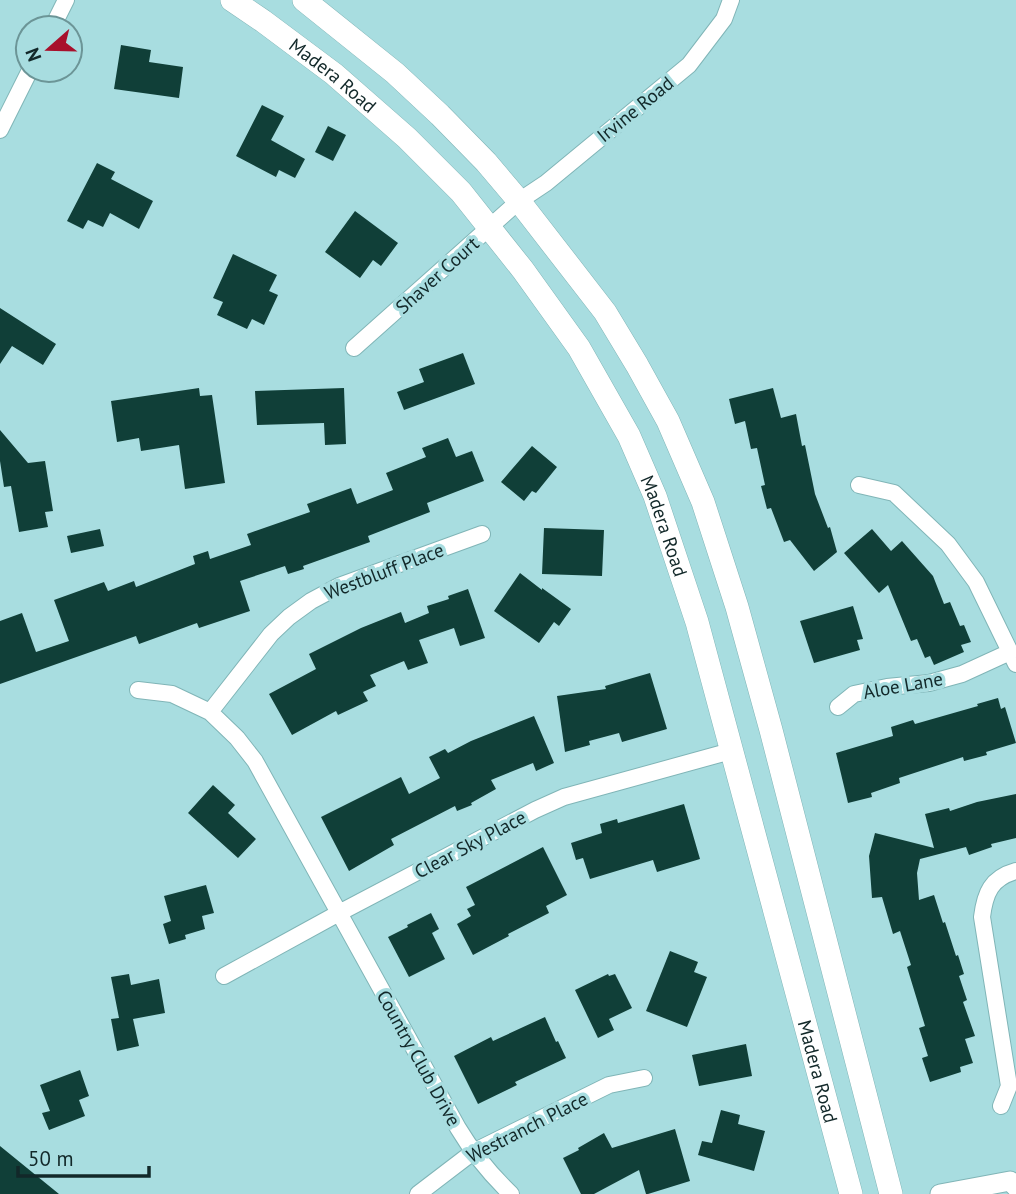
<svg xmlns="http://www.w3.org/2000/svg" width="1016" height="1194" font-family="'PT Sans',sans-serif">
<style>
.building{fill:#103f38}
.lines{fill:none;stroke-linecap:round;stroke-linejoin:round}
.minor-casing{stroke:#80b5b7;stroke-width:18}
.tertiary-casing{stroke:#80b5b7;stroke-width:21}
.secondary-casing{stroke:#80b5b7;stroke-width:24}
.minor{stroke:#fff;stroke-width:16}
.tertiary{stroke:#fff;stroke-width:19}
.secondary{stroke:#fff;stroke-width:23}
.labels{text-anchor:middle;stroke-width:7;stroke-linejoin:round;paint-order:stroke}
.street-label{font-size:19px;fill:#122829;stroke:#a8dde0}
</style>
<rect width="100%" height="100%" fill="#a8dde0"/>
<path class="building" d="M121,45L151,50L149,62L183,67L179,98L114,89Z
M262,105L284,116L271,140L305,159L295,178L279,170L276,177L236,156Z
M328,126L346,135L333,161L315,152Z
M97,163L115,172L111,179L153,201L139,229L110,213L103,227L88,220L83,229L67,221Z
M355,211L398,243L381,266L373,260L360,278L325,252Z
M233,254L277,275L269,291L278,295L264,325L252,319L247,329L217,315L223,302L213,298Z
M0,308L56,344L43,365L12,346L0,364Z
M463,353L475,384L404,410L397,392L424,382L419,369Z
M199,388L200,396L212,395L225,483L185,489L179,445L141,451L139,438L117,442L111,401Z
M344,388L346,444L325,445L324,423L257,425L255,391Z
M773,388L781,418L796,414L802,446L805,445L815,494L828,528L830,527L837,552L814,571L790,540L784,542L771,508L767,509L761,486L765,485L757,448L751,449L745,421L735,424L729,399Z
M0,430L28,463L45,461L53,511L45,512L48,527L19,532L11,486L4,487L0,461Z
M448,438L456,457L472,451L484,481L427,503L430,512L368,536L370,542L303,566L304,569L288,574L285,566L240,581L250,611L199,628L197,623L139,644L136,636L0,684V621L22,613L36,652L69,641L54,600L104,582L108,591L134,581L136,587L195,564L193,556L208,551L210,559L251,545L247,534L310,512L307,504L351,488L357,504L393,490L386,473L426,457L422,448Z
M532,446L557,467L536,493L532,491L524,501L501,482Z
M544,528L604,530L602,576L542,574Z
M100,529L104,546L71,553L67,536Z
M872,529L891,551L902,541L933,576L944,604L950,602L960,626L964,625L971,642L961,645L964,652L934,665L930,656L925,658L917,639L911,641L888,585L879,593L844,553Z
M520,573L542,590V588L571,609L559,626L554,622L539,643L494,611Z
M468,589L485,638L460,646L454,628L419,640L428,663L408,670L404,661L370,675L376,686L363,692L368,701L338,715L336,711L292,735L269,694L316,669L309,654L361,628L401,612L405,623L429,613L427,606L449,599L448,596Z
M853,606L863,639L857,640L860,650L814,663L800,621Z
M650,673L667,729L622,742L619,733L589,741L590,745L565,752L557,696L606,689L605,686Z
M998,698L1001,709L1005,707L1016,743L986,752L987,755L964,761L963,757L899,778L900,783L871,793L872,797L848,803L836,753L893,736L891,727L913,720L915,724L978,706L977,704Z
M534,716L554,763L536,771L533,763L491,780L496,789L471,803L472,805L457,811L455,806L391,839L394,845L349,871L321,817L401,777L409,794L440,778L429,757L445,749L448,753L471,741Z
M213,785L235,805L228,813L256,839L238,858L188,813Z
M1016,794V838L991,844L992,847L969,855L966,847L920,859L917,873L919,900L934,895L943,923L945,922L956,956L958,955L964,974L959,976L967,1000L963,1002L975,1036L965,1039L973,1063L960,1067L961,1072L930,1082L922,1058L928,1056L919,1028L925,1026L907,967L911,965L900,931L893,934L882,897L872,898L869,856L875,833L934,848L925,814L949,808L950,811L977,802Z
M684,804L700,859L657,872L653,860L590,879L583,858L576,860L571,843L602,833L600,824L617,819L618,823Z
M543,847L567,895L546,906L549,913L508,934L509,936L473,955L457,924L471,916L467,909L475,905L466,887Z
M206,885L214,913L202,916L205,929L185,935L186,939L169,944L163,924L171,921L164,896Z
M431,913L439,929L432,933L445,959L409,977L388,937L408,927L407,925Z
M670,951L698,962L694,972L707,977L687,1027L646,1011Z
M129,974L131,985L159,979L165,1013L133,1019L139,1046L117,1051L111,1019L119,1018L111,977Z
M608,974L609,976L615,974L632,1008L609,1019L614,1030L598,1038L575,990Z
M545,1017L556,1042L558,1041L566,1058L515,1082L517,1085L478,1104L454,1056L491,1037L493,1041Z
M746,1044L752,1076L699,1086L692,1055Z
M80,1070L89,1096L79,1100L85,1116L49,1130L42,1113L50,1111L40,1085Z
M721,1110L740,1115L738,1124L765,1131L754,1171L698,1155L702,1141L712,1143Z
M675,1129L690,1181L648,1194H646L639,1170L594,1194H581L563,1158L579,1150L578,1148L604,1133L612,1148Z
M0,1146L59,1194H0Z"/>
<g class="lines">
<g class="minor-casing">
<path id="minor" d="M52,28L66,0
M0,130L30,70
M354,348L519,201L546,183L689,65L724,19L731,0
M859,485L894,493L948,544L976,582L1016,664
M138,690L172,694L210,712L237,738L255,761L458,1128C473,1153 490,1174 511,1194
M838,707L854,694L887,687L929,683L962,674L1010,652
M210,712L271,634L289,617L311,601L339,586L482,534
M224,976L339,913L535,810L564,797L731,751
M1001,1106L1009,1086L982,917C985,893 991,878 1016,871
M418,1194L473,1152L609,1085L644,1078"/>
</g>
<g class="tertiary-casing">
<path id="tertiary" d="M940,1194L1010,1181L1016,1187"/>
</g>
<g class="secondary-casing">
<g id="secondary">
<path id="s1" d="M232,0L263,21L334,74L407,138L461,192L523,270L579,348L629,436L655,496L697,622L851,1194"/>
<path d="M304,0L395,73L440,115L486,162L519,201L605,312L637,365L668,421L703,502L737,607L771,730L891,1194"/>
</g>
</g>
<use href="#minor" class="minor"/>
<use href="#tertiary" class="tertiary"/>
<use href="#secondary" class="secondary"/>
</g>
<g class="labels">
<g class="street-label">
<text dy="7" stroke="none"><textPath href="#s1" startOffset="126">Madera Road</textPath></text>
<text transform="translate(635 109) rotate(-39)" y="7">Irvine Road</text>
<text transform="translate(437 275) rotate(-42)" y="7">Shaver Court</text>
<text dy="7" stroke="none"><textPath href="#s1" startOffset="693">Madera Road</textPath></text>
<text transform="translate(384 571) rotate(-21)" y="7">Westbluff Place</text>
<text transform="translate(903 685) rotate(-10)" y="7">Aloe Lane</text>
<text transform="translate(470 844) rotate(-28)" y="7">Clear Sky Place</text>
<text transform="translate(419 1058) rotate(61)" y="7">Country Club Drive</text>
<text dy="7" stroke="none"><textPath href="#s1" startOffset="1260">Madera Road</textPath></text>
<text transform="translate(527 1127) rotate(-27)" y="7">Westranch Place</text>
</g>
</g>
<g transform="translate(49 49) rotate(250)"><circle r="33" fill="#a8dde0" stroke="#6c9597" stroke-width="2"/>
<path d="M0-5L12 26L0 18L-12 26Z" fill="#a8102c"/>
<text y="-10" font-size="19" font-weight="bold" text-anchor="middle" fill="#122829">N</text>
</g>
<path d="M18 1166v10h131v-10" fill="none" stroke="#122829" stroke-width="3.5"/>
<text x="28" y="1166" font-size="21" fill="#122829" stroke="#a8dde0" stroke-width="5" paint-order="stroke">50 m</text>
</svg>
